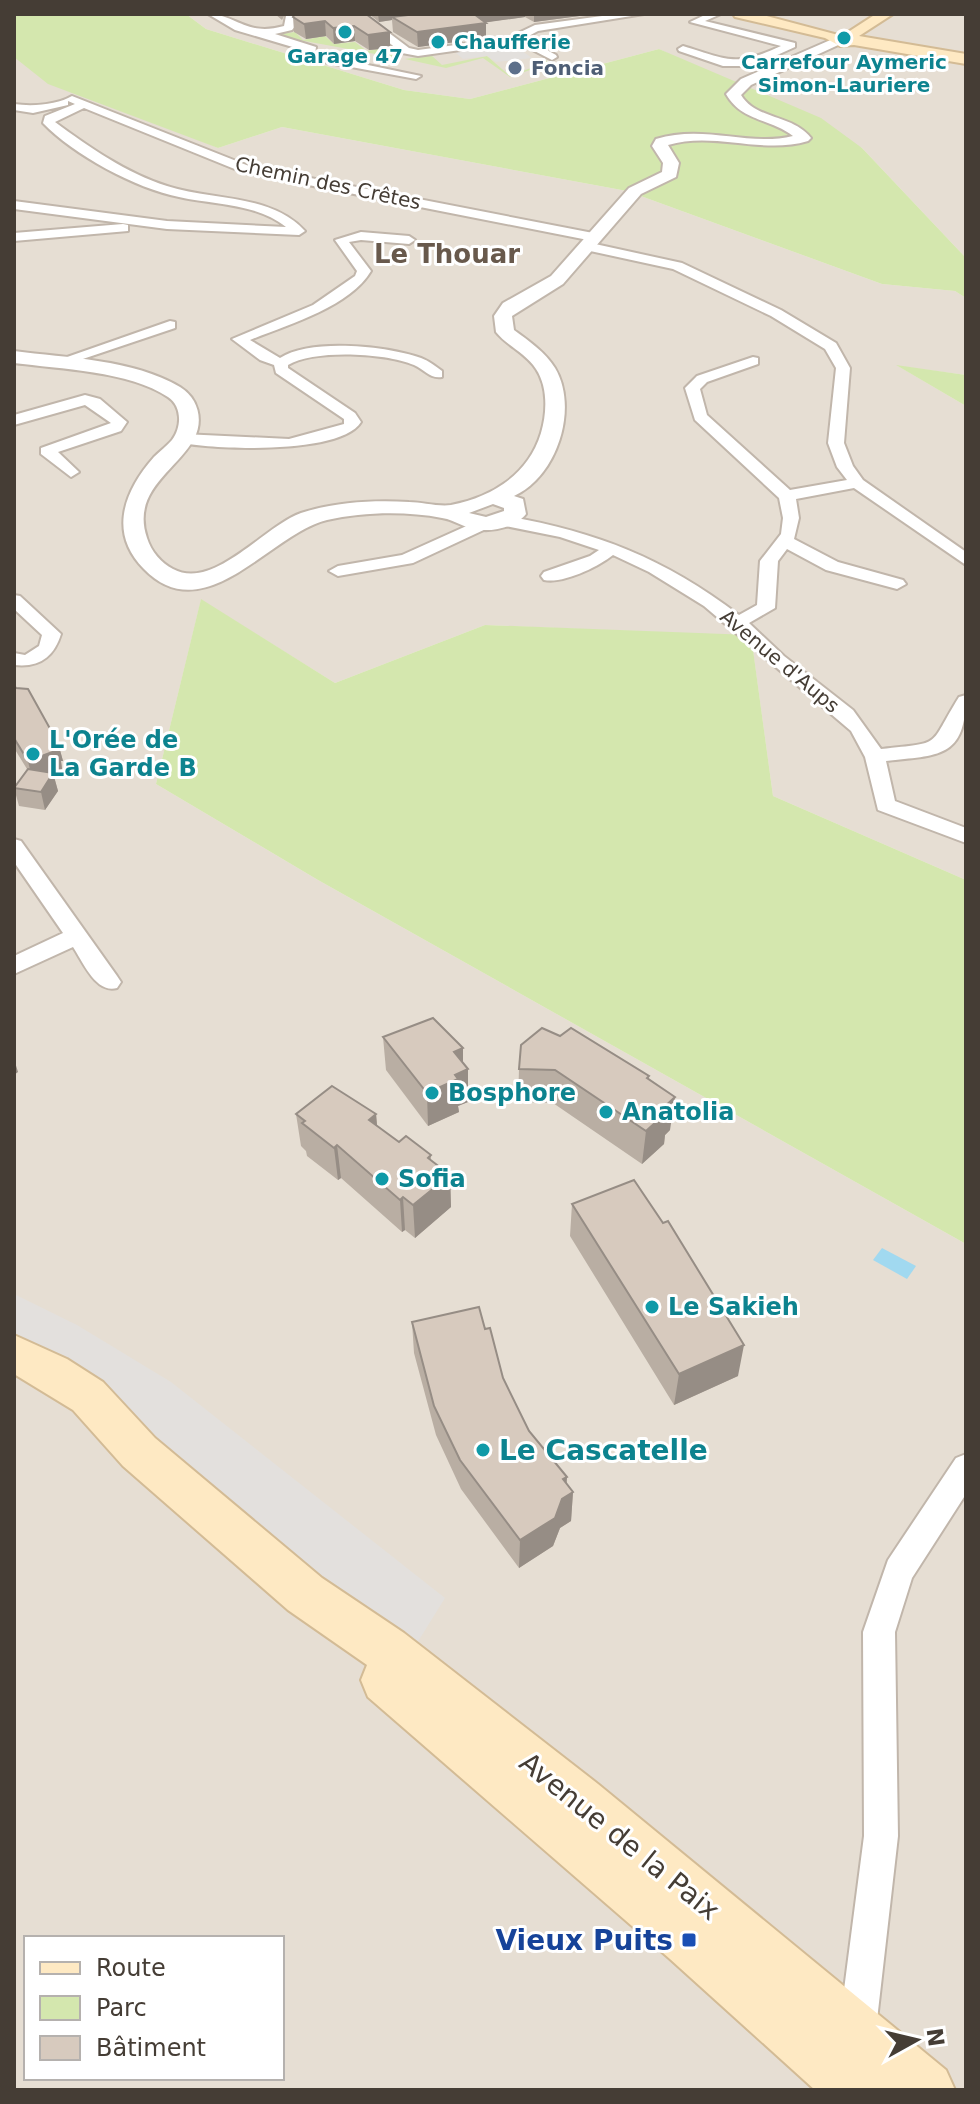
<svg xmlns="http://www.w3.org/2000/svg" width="980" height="2104" font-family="'DejaVu Sans',sans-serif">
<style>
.residential{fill:#e6ded3;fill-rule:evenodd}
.green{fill:#d4e7ae}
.parking{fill:#e3e0dd}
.water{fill:#a1d9f0}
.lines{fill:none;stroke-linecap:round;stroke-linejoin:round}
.minor-casing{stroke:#c1b6ab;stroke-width:4}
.tertiary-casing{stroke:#c1b6ab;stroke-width:4}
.secondary-casing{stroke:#d3bb95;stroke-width:4}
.minor{fill:#fff;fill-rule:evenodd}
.tertiary{fill:#fff;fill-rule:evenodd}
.secondary{fill:#fee9c3;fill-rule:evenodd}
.wall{fill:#b9aea3}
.shaded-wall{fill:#968d85}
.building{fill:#d7cabe;stroke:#968d85;stroke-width:2}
.culture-dot{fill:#0f9aa8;stroke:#fff;stroke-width:3}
.service-dot{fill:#5c6f8a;stroke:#fff;stroke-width:3}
.transit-dot{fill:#1a4fb4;stroke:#fff;stroke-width:3}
.labels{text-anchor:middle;stroke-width:6;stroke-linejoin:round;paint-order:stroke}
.far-culture-label{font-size:20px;font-weight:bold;fill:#0d838f;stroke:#fff}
.far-service-label{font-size:20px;font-weight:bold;fill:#4e5e75;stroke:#fff;text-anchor:start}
.far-street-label{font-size:20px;fill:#453d35;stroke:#fff}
.culture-label{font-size:24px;font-weight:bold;fill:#0d838f;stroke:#fff;text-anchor:start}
.far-district-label{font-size:26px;font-weight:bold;fill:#68594c;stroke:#fff}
.near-culture-label{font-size:28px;font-weight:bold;fill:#0d838f;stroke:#fff;text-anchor:start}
.near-street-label{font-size:28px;fill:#453d35;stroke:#fff}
.near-transit-label{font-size:28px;font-weight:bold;fill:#164399;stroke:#fff;text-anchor:end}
</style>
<rect width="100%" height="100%" fill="#f3ede5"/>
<path class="residential" d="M186,14H966V258L862,148L659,49L470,99L404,90L206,29Z
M14,57L218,148L282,127L627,191L882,284L955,291L966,298V375L898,366L966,406V880L773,796L751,636L485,625L335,683L201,600L156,784L318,880L966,1244V2090H14ZM26,1938H282V2078H26Z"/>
<path class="green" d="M14,14H186L206,29L404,90L470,99L659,49L821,118L862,148L966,258V298L955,291L882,284L627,191L282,127L218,148L48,84L14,57Z
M295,32L303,40L325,36L334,44L355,42L367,51L389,47L397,53V58L272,35Z
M476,48L431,55L442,65L487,56L510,76L536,66L530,61L543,59L550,63L510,77L483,58L446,68L405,59Z
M896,365L966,375V406Z
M201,599L335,683L485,625L751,635L773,796L966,880V1244L318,880L156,784Z"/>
<path class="parking" d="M514,45L532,58L496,62L487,56L463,59L455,52Z
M14,1294L77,1325L171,1382L445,1598L409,1656L14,1343Z"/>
<path class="water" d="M882,1248L916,1266L907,1279L873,1260Z"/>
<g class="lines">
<g class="minor-casing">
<path id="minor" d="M208,14C236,14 246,37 284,26L286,16L303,14L294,19L296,25L292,30L275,34L316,47L315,54L421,76L416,79L308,59L304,56L306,51L235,30Z
M353,14H364L409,48L418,50L508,38L535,25L617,14H644L538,31L525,38L556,55L557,57L552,60L517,42L418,56L402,53Z
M707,14H721L705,21L795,43V47L775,56L795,63L790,66L765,60L741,66H723L679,51L678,49L683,46C729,60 735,67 781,46L690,22Z
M72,96L249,166L593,233L599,237L593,241L242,172L84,108L55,122C89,147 126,173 167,186C212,201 270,193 305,231L299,235L167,229L14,209V201L167,221L286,227C256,203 214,205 179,197C135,188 74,155 43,123L45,116L75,104L68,101V105L33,113L14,110V104C34,107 59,104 72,96Z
M123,224L128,225V231L14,241V233Z
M361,232L409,236L415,240L409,244L361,240L349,242L371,271C350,307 287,325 250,340L280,358C311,338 387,346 421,358C429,361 435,366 442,371V377C430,379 425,370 414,365C387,353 314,349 288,365V368L355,413L361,422C341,455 213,450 177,442L175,439L183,434L289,439L344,424V419L276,373L274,365L260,360L232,339L313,305L355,276L357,271L335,240Z
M586,242L682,263L781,310L836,343L850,368L844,443L853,466L863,480L966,552V565L854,488L796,499L799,518L794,539L838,562L903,580L906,584L897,589L826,570L787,549L778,561L775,608L749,623L784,656L853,710L881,749C945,742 927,748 959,697L966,695C966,759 938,755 886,761L895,801L966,828V843L878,810L865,757L851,731L704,606L649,572L613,555C598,567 563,584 544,580L541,576L544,572L590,556L599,550L560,537L495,524L493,520L501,515C594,531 663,557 739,615L757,605L760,561L781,534L783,518L779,498L695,420L685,388L697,376L753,357L758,358V364L707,382L700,389L707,415L790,490L847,480L837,467L828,443L836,368L825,349L771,316L673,269L581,249L580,246Z
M170,321L175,322V328L62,366L57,367L50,363Z
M85,395L100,399L127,422L121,431L58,452L79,472L71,477L41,454V448L111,423L85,405L14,425V415Z
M482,519L488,520L490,524L488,528L413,563L338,576L329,571L338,566L402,555Z
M14,595L20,596L61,634C54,657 39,668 14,665V653L25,655L39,646L42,635L14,609Z
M14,839L21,841L117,976L121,982L117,988C96,994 83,962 73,947L14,974V956L63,933L14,862Z
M966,1454V1494L912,1578L895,1632L898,1836L869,2090H831L864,1836L863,1632L888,1560L956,1458Z"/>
</g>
<g class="tertiary-casing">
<path id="tertiary" d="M835,38L847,41L751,85L741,95C756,120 792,114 811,138L808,141C762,155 714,131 668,145L679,163L676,177L641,194L563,284L512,316L514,330C529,341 545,352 555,368C579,408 557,477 514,496L523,499L526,514C517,526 496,531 482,530C466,530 456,520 442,518C406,511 363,512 327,520C271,533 205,632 144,569C108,533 124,491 154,457C160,451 167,446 172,440C182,427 182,406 168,397C129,371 60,369 14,363V351C67,358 133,359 180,387C198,398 204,420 194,439C176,471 131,491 147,538C151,551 161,563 173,569C214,591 264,526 301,513C335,502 373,500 409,502C421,502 439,507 451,505C492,497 528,475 541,433C547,413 548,387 536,369C526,353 507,346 496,332L494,316L503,303L551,276L629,188L662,172L663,163L652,146L656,139C705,124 748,147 793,136C770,118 742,122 726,94L741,79ZM493,504L504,508V511L486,517L469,513Z"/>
</g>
<g class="secondary-casing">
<path id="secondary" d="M733,14H759L842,36L876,14H893L859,36L966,54V64L854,45L840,46L825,38L735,17Z
M14,1335L67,1359L103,1382L155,1438L322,1578L404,1633L598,1784L946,2070L955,2090H815L670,1959L368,1697L361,1680L367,1665L288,1610L123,1466L73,1410L14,1374Z"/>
</g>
<use href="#minor" class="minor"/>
<use href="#tertiary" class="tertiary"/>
<use href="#secondary" class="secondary"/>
</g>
<path class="wall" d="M275,14H285L282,20Z
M369,14H595L534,22L525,17L485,22L486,38L418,47L393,32L392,20L379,22Z
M293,17L390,32V48L369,50L355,41L334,44L326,36L306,39L294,32Z
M14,685L58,743L63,761H61L62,769L51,772L53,773L58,791L45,810L19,806L14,788L27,769L14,748Z
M560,1036L649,1076V1079L670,1130L665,1135L664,1144L642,1164L553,1103L518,1102L519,1069Z
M383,1037L463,1063L468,1069V1102L458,1106L459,1112L428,1126L386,1070Z
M296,1114H376L377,1126L399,1142L431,1155V1161L450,1175L451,1207L415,1238L405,1230L402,1232L341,1178L338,1180L307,1156L306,1151L301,1146Z
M572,1204L738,1376L674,1405L570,1236Z
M412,1322L485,1329L503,1378L529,1431L573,1492L571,1521L560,1528L553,1546L519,1568L461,1489L436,1435L414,1353Z"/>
<path class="shaded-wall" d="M378,14H441L392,17V20L379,22Z
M468,14H525V17L468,25Z
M534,14H595L534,22Z
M325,21L326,36L306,39L304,24Z
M486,23V38L418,47L417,32Z
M354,26L355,41L334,44L333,28Z
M390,32V48L369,50L368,35Z
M58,743L63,761H61L62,769L32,779L28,761L54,744Z
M53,773L58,791L45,810L41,792Z
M463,1048V1071L468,1069V1102L458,1106L459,1112L428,1126L427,1093L454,1052Z
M14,1059L18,1072L14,1075Z
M675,1097L670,1130L665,1135L664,1144L642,1164L646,1131L663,1108Z
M376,1114L379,1147L369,1120Z
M337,1145L341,1178L338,1180L334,1148Z
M450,1175L451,1207L415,1238L413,1205Z
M403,1197L405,1230L402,1232L400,1200Z
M744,1345L738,1376L674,1405L679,1374Z
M567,1477L566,1497L573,1492L571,1521L560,1528L553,1546L519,1568L520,1540L563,1479Z"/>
<path class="building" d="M295,14H366L390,32L368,35L354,26L333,28L325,21L304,24L293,17Z
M416,14H474L486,23L417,32L392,17Z
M14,685L16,688L28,689L58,743L54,744L58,750L28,761L14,738Z
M28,769L53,773L41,792L14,788Z
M433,1018L463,1048L454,1052L468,1069L455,1075L458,1079L427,1093L383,1037Z
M542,1028L560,1036L571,1028L649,1076L647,1078L675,1097L663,1108L668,1111L646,1131L555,1070L519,1069L521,1045Z
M332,1086L376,1114L369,1120L399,1142L406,1136L431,1155L428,1158L450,1175L413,1205L403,1197L400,1200L337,1145L334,1148L302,1123L305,1121L296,1114Z
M634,1180L663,1223L668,1221L744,1345L679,1374L572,1204Z
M479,1307L485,1329L490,1328L503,1378L529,1431L567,1477L563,1479L573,1492L562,1499L555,1518L520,1540L460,1460L434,1406L412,1322Z"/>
<g class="culture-dot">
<circle cx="345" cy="32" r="8"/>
<circle cx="844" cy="38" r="8"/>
<circle cx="438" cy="42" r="8"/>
<circle cx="33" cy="754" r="8"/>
<circle cx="432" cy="1093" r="8"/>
<circle cx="606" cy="1112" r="8"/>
<circle cx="382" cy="1179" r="8"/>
<circle cx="652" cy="1307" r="8"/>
<circle cx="483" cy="1450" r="8"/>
</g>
<circle class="service-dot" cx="515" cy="68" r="8"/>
<rect class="transit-dot" x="681" y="1932" width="16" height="16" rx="4"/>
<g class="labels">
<g class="far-culture-label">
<text x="454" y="49" text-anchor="start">Chaufferie</text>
<text x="345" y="63">Garage 47</text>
<text x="844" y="69">Carrefour Aymeric<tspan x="844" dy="23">Simon-Lauriere</tspan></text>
</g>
<g class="far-service-label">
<text x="531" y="75">Foncia</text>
</g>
<g class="far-street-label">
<text transform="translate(328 183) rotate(12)" y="7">Chemin des Crêtes</text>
<text transform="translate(780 661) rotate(40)" y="7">Avenue d'Aups</text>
</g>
<g class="culture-label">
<text x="49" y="748">L'Orée de<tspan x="49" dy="28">La Garde B</tspan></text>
<text x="448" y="1101">Bosphore</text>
<text x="622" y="1120">Anatolia</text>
<text x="398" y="1187">Sofia</text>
<text x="668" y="1315">Le Sakieh</text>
</g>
<g class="far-district-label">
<text x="447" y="263">Le Thouar</text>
</g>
<g class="near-culture-label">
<text x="499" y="1460">Le Cascatelle</text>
</g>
<g class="near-street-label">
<text transform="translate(620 1836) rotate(39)" y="10">Avenue de la Paix</text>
</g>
<g class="near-transit-label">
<text x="673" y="1950">Vieux Puits</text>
</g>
</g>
<rect width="980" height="2104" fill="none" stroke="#453d35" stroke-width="32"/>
<rect x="24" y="1936" width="260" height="144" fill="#ffffff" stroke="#b5b1ae" stroke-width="2"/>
<rect x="40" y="1962" width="40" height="12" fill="#fee9c3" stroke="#b5b1ae" stroke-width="2"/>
<text x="96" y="1976" font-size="24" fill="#453d35">Route</text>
<rect x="40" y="1996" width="40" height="24" fill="#d4e7ae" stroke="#b5b1ae" stroke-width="2"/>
<text x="96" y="2016" font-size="24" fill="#453d35">Parc</text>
<rect x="40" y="2036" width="40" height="24" fill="#d7cabe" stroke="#b5b1ae" stroke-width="2"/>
<text x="96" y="2056" font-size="24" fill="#453d35">Bâtiment</text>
<g transform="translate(916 2040) rotate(82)" stroke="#ffffff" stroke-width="6" paint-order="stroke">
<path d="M0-6L14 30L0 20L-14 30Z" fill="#453d35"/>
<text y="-12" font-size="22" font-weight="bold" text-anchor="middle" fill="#453d35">N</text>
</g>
</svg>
